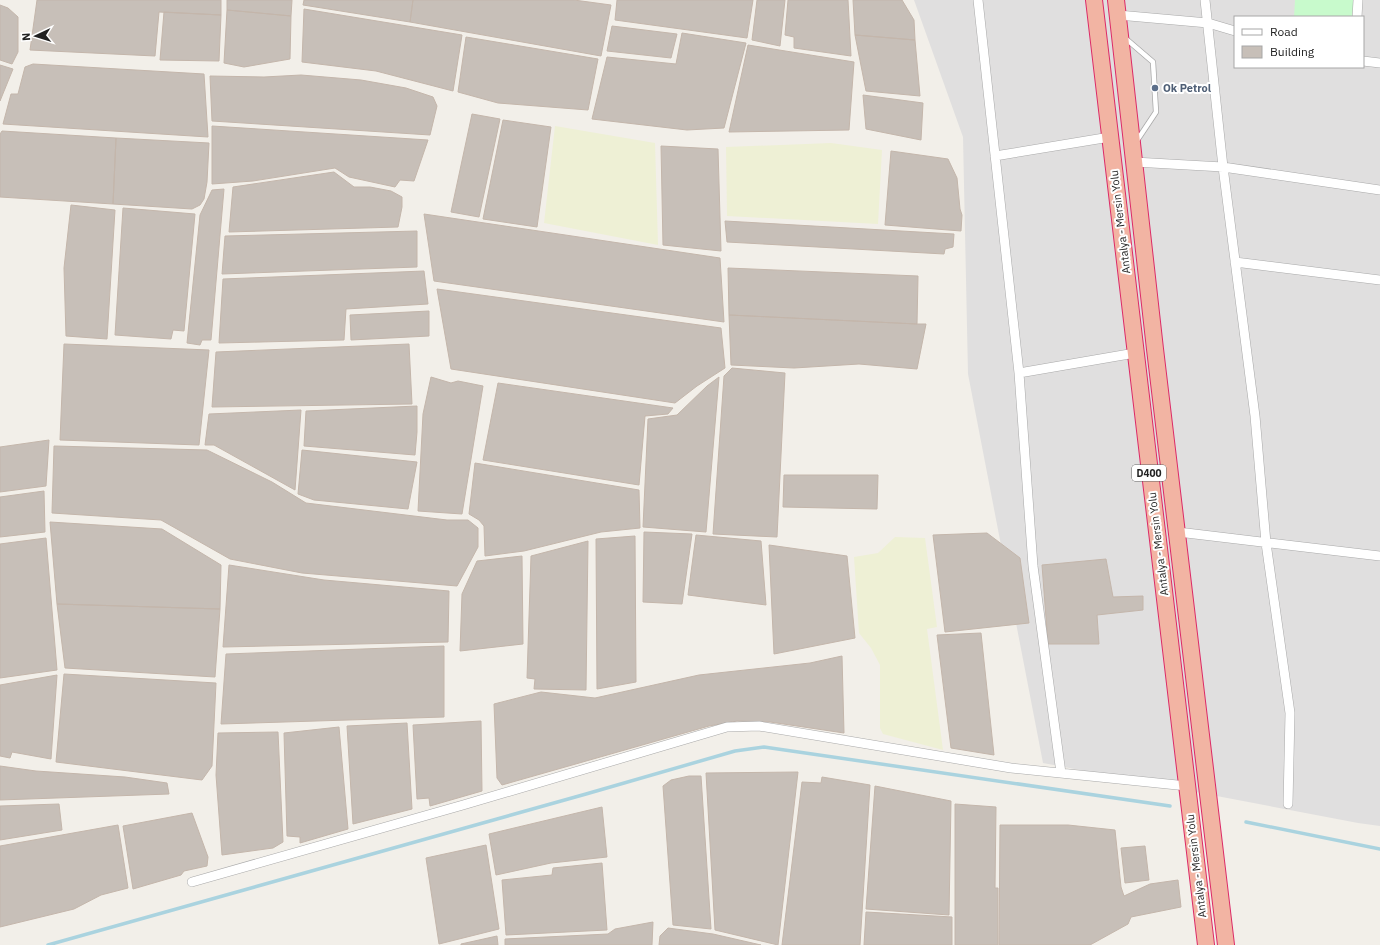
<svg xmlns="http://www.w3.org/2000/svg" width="1380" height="945" font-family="'IBM Plex Sans',sans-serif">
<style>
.residential{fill:#e0dfdf;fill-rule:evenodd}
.farmland{fill:#eef0d5}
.park{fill:#c8facc}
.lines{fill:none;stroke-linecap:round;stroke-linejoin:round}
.stream{stroke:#aad3df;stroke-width:3.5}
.building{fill:#c7bfb8;stroke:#c4b6ab}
.service-casing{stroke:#a9a9a9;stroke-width:6}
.minor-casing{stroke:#a9a9a9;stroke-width:10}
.trunk-casing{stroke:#dc2a67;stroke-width:18}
.service{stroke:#fff;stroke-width:4.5}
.minor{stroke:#fff;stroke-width:9}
.trunk{stroke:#f2b4a3;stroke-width:16}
.service-dot{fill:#5c6f8a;stroke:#fff;stroke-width:1.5}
.labels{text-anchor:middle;stroke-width:4;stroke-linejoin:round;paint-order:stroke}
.shield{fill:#fff;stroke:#646464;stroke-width:1}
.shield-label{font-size:10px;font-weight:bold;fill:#222}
.service-label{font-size:11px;font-weight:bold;fill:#4e5e75;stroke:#fff;text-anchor:start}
.street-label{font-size:11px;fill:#222;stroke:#fff}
</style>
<rect width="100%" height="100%" fill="#f2efe9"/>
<path class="residential" d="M914,0H1380V826L1358,823L1043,763L968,374L963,137ZM1235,17H1363V67H1235Z"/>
<path class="farmland" d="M555,126L655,143L658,245L544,223Z
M831,143L882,150L878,224L727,216L726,147Z
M895,537L925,538L937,627L927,629L943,750L883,734L880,728V665L871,648L859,633L854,557L878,553Z"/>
<path class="park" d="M1295,0H1358L1357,17H1294Z"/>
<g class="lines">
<path class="stream" d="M1246,822L1380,849
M48,945L586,794L735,751L764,747L1170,806"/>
</g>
<path class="building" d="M37,0H221V15L159,12L155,56L30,50Z
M227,0H292L291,16L227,10Z
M304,0H413L410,22L303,5Z
M413,0H574L611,5L601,56L410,22Z
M617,0H753L747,38L615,20Z
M757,0H785L780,46L752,40Z
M788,0H848L851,56L794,48V37L785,35Z
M853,0H902L914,20L915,40L855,35Z
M0,5L8,8L18,17V52L12,64L0,60Z
M304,9L462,35L453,91L376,71L302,62Z
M227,10L291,16L290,59L244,67L224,63Z
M164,12L221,15L219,61L160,60Z
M612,26L677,34L671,58L607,51Z
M682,33L746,43L724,128L687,130L592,119L607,57L676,64Z
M855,35L915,40L920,96L866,91Z
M466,37L598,59L588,110L498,103L458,92Z
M748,45L854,62L849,130L729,132Z
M33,64L204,74L208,137L3,124L11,94H18L25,67Z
M0,65L13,69L0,101Z
M301,75L361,80L406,88L433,97L437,106L430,135L212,121L210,76L264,77Z
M863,95L923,103L921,140L866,129Z
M472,114L500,119L479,217L451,212Z
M503,120L551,127L537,227L483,219Z
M212,126L428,140L414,181L400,180L395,187L349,177L335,168L253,181L212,184Z
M2,131L116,138L113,204L0,197V134Z
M116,138L209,143L207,182L204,199L200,205L192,209L113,204Z
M661,146L718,149L721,251L663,245Z
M891,151L948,159L957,178L960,209L962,215L961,231L885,225Z
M334,172L354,187H370L391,191L402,197V207L398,227L229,232L233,187Z
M224,189L211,340H202L200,345L187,343L200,215L212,190Z
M71,205L115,210L107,339L66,336L64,268Z
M123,208L195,214L184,331L173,330L171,339L115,335Z
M424,214L720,258L724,322L434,281Z
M725,221L954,234L953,247L945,249L944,254L727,242Z
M417,231V267L222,274L225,236Z
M728,268L918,276L917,324L729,315Z
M424,271L428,304L346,309L344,340L219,343L223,279Z
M437,289L721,328L725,368L697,386L675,403L451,369Z
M429,311V336L351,340L350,315Z
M729,315L917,324H926L917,369L859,364L794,368L731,365Z
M64,344L209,350L199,445L60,440Z
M409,344L412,404L212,407L216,352Z
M732,368L785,373L777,537L713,534L724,376Z
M431,377L451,383L458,381L483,386L462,514L418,511L423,414Z
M719,377L706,532L643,527L648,419L677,415L707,386Z
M498,383L673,408L668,414L645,416L639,485L483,460Z
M417,406V432L415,455L304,446L306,411Z
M301,410L295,490L214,445H205L209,414Z
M49,440L46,486L0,492V447Z
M54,446L207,450L272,482L306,503L447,520H468L478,528V547L457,586L302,573L230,559L161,520L52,513Z
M302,450L417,462L408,509L314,500L298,494Z
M475,463L639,490L640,528L601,532L524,551L485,556L484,526L479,520L469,514Z
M784,475H878L877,509L783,507Z
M44,491L45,532L0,537V497Z
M50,522L162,529L221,565L220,609L57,604Z
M644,532L692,534L682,604L643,602Z
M987,533L1020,558L1029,623L945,632L933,535Z
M696,535L761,541L766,605L688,595Z
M635,536L636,682L597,689L596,539Z
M46,538L57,670L0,678V544Z
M588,541L586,690L534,689L535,679L527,678L531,556Z
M769,545L847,556L855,638L774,654Z
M522,556L523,644L460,651L462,594L477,561Z
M1106,559L1113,597L1143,596V610L1097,615L1099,644H1048L1042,565Z
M229,565L324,580L449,591L448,642L223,647Z
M57,604L220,609L215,677L65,668Z
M981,633L994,755L951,748L937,635Z
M444,646V717L221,724L226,654Z
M842,656L844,733L770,722L737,721L709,726L502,785L497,778L494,704L541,692L595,698L699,675L810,663Z
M64,674L216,683L212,766L202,780L56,762Z
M57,675L51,759L12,752L10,758L0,756V685Z
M481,721L482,791L430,806L429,798L417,799L413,725Z
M407,723L412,809L353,824L347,726Z
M339,727L348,829L300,843V837L287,836L284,733Z
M278,732L283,842L273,848L222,855L216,775L218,733Z
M0,766L36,771L125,777L167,783L169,794L0,800Z
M798,772L778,945L715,930L706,773Z
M689,776H701L711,929L673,925L663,786L671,780Z
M822,777L870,785L860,945H782L802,782L821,783Z
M875,786L951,801L949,915L866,909Z
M59,804L62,830L0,840V806Z
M955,804L996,807L995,888H998V945H955Z
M602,807L607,857L551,863L496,875L489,834Z
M192,813L208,857L207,866L184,871L181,875L133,889L123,826Z
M118,825L128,888L101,895L74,909L0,927V846Z
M1000,825H1068L1115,830L1121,887L1124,896L1150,884L1178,880L1181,907L1131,917L1128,924L1090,945H999Z
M486,845L499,929L439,944L426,858Z
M1145,846L1149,880L1125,883L1121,848Z
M602,863L607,930L506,935L502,880L552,875L553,868Z
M866,912L952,917V945H864Z
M653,922L652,945H505V939L608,934L615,929Z
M668,928L713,934L761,945H659L660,936Z
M497,936L498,945H461V944Z"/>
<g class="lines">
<g class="service-casing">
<path id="service" d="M1125,38L1153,62L1156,112L1136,142"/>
</g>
<g class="minor-casing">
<path id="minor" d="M978,0L1019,373L1033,566L1061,773
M1205,0L1223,167L1255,416L1266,543L1290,713L1288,804
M1118,15L1208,23L1235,31
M1357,17L1358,0
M1363,61L1380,63
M995,156L1110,137
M1134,162L1223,167L1380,190
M1235,262L1380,280
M1019,373L1135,353
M1178,532L1380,556
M192,882L463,805L727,727L759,726L1011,768L1187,786"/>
</g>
<g class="trunk-casing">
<path id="trunk" d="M1094,0L1206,945
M1116,0L1155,349L1226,945"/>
</g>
<use href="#service" class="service"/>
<use href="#minor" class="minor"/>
<use href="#trunk" class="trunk"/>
</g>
<circle class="service-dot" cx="1155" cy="88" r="4"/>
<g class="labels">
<rect class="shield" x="1132" y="465" width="34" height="16" rx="3"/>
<g class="shield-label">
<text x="1149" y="477">D400</text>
</g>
<g class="service-label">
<text x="1163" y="92">Ok Petrol</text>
</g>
<g class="street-label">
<text transform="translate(1120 222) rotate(-97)" y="4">Antalya - Mersin Yolu</text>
<text transform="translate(1158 544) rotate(-97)" y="4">Antalya - Mersin Yolu</text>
<text transform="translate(1196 866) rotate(-97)" y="4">Antalya - Mersin Yolu</text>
</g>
</g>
<rect x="1234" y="16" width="130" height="52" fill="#ffffff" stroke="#a7a7a7"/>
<rect x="1242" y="29" width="20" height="6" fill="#ffffff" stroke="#a7a7a7"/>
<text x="1270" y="36" font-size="12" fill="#222222">Road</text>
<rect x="1242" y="46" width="20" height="12" fill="#c7bfb8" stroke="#a7a7a7"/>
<text x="1270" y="56" font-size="12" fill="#222222">Building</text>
<g transform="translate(36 36) rotate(266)" stroke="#ffffff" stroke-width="3" paint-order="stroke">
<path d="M0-3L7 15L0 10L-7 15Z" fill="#222222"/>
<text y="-6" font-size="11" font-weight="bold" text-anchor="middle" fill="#222222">N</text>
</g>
</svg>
